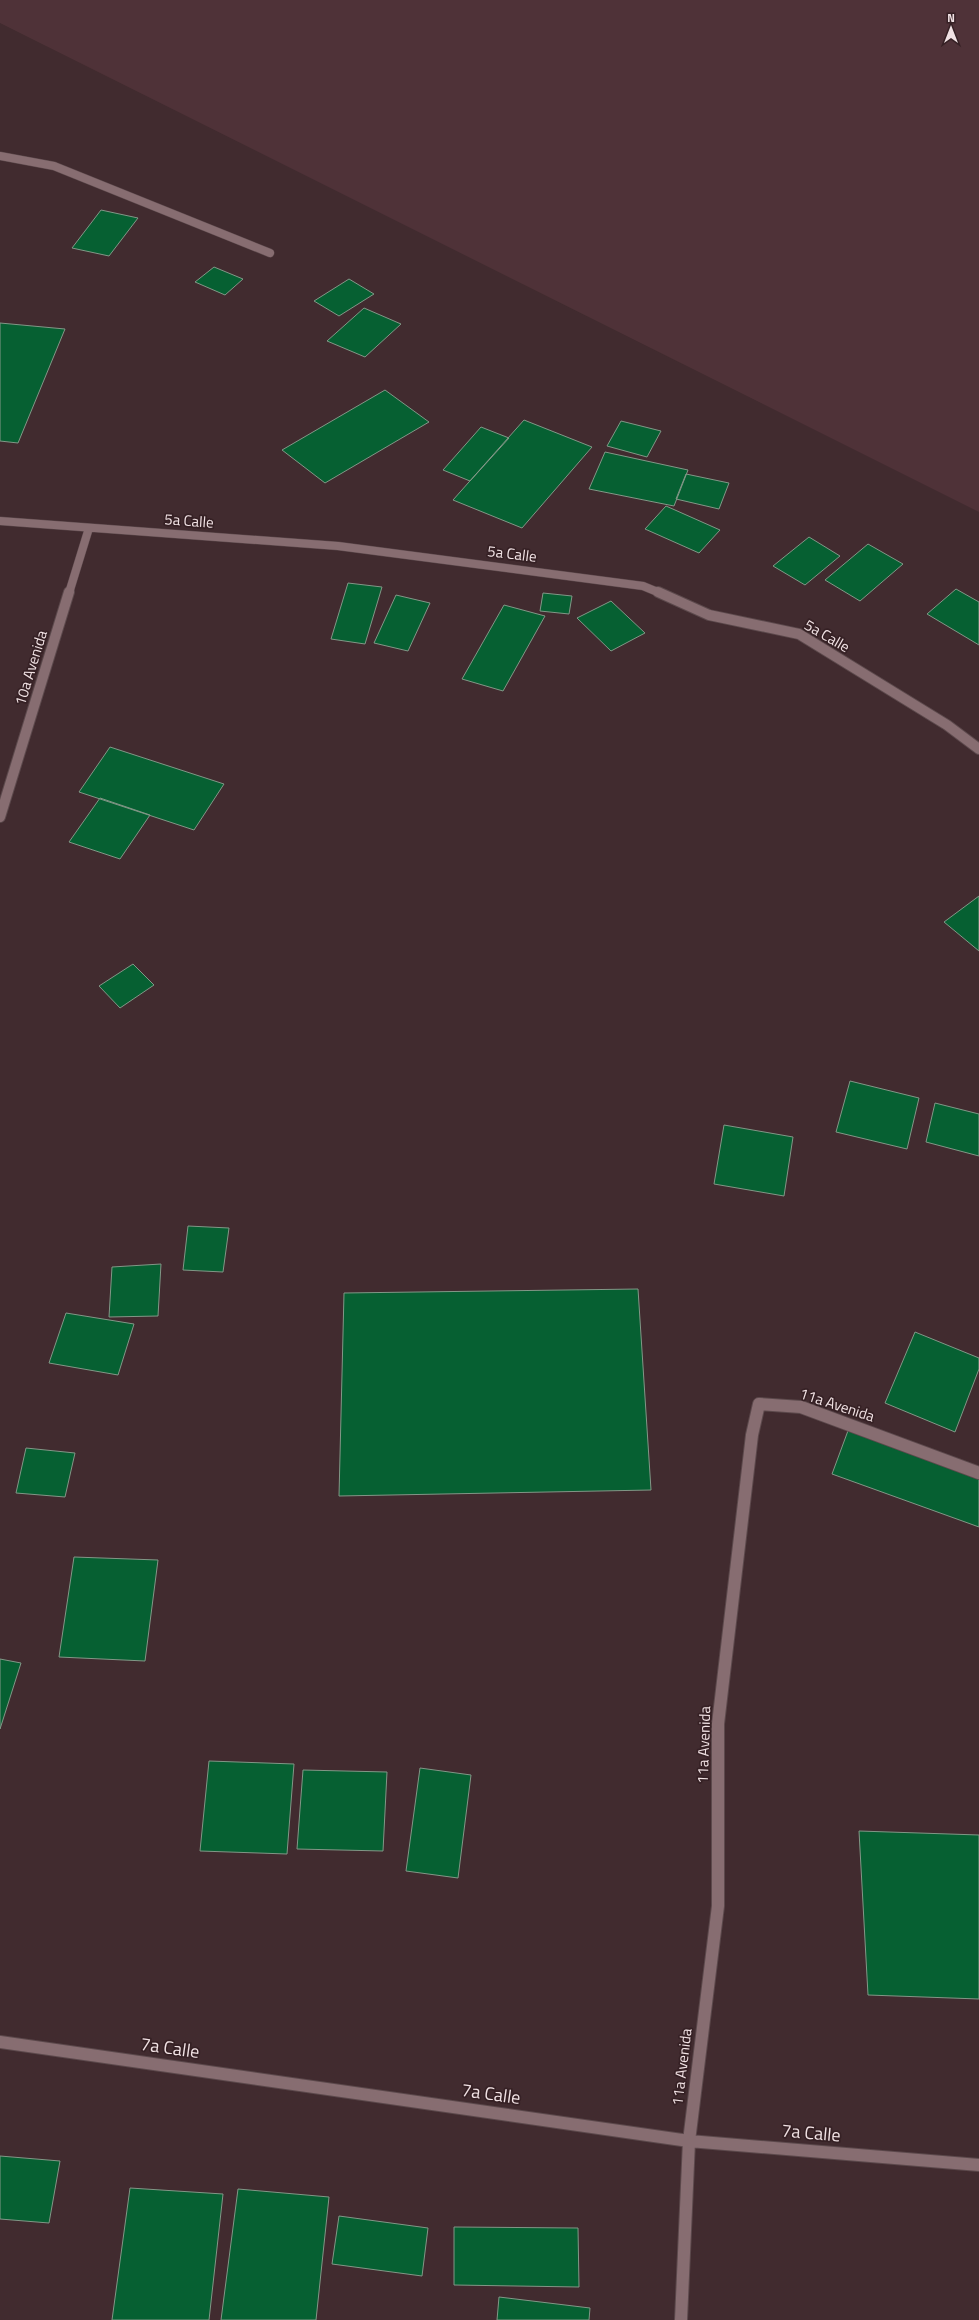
<svg xmlns="http://www.w3.org/2000/svg" width="979" height="2320" font-family="'Titillium Web',sans-serif">
<style>
.built{fill:#4f3238}
.building{fill:#066032;stroke:#829787}
.lines{fill:none;stroke-linecap:round;stroke-linejoin:round}
.minor-far2-casing{stroke:#5c494c;stroke-width:9}
.minor-far1-casing{stroke:#5c494c;stroke-width:12}
.minor-casing{stroke:#5c494c;stroke-width:14}
.minor-far2{stroke:#876d71;stroke-width:8}
.minor-far1{stroke:#876d71;stroke-width:10}
.minor{stroke:#876d71;stroke-width:12}
.labels{text-anchor:middle;stroke-width:3.5;stroke-linejoin:round;paint-order:stroke}
.street-label{font-size:15px;fill:#f1e2e4;stroke:#362125}
.near-street-label{font-size:18px;fill:#f1e2e4;stroke:#362125}
</style>
<rect width="100%" height="100%" fill="#412b2f"/>
<path class="built" d="M0,0H979V512L0,23Z"/>
<path class="building" d="M101,210L138,218L109,256L72,248Z
M214,267L243,279L225,295L195,282Z
M349,279L374,294L339,316L314,301Z
M364,308L401,324L365,357L327,341Z
M0,323L65,329L18,443L0,441Z
M385,390L429,422L325,483L282,450Z
M524,420L592,447L522,528L453,500Z
M621,421L661,431L647,457L607,446Z
M481,427L509,438L470,481L443,470Z
M605,452L688,470L674,506L589,489Z
M686,474L729,483L719,509L676,499Z
M666,506L720,530L699,553L645,529Z
M809,537L840,556L805,585L773,566Z
M868,544L903,564L860,601L825,580Z
M348,583L382,587L365,644L331,639Z
M956,589L979,602V645L927,614Z
M543,593L572,596L569,614L540,611Z
M396,595L430,603L408,651L374,643Z
M611,601L645,633L611,651L577,618Z
M504,605L545,616L503,691L462,679Z
M110,747L224,784L194,830L79,792Z
M100,798L150,815L120,859L69,842Z
M979,896V951L944,922Z
M133,964L154,985L120,1008L99,986Z
M850,1081L919,1098L907,1149L836,1132Z
M935,1103L979,1114V1156L926,1142Z
M724,1125L793,1137L784,1196L714,1184Z
M188,1226L229,1228L223,1272L183,1270Z
M161,1264L158,1316L109,1317L112,1267Z
M638,1289L651,1490L339,1496L344,1293Z
M66,1313L134,1324L118,1375L49,1363Z
M915,1332L979,1358V1369L955,1432L885,1403Z
M849,1428L979,1475V1527L832,1474Z
M26,1448L75,1453L65,1497L16,1493Z
M74,1557L158,1560L145,1661L59,1657Z
M0,1659L21,1663L0,1729Z
M209,1761L294,1764L287,1854L200,1851Z
M420,1768L471,1775L458,1878L406,1871Z
M303,1770L387,1772L383,1851L297,1849Z
M859,1831L979,1835V1999L868,1995Z
M0,2156L60,2161L49,2223L0,2219Z
M130,2188L223,2194L209,2320H112Z
M238,2189L329,2197L316,2320H221Z
M339,2216L428,2228L422,2276L332,2264Z
M454,2227L578,2228L579,2287L454,2285Z
M499,2297L590,2308L589,2320H497Z"/>
<g class="lines">
<g class="minor-far2-casing">
<path id="minor-far2" d="M0,156L54,166L270,253
M0,521L338,546L643,586L660,593
M69,593L89,528"/>
</g>
<g class="minor-far1-casing">
<path id="minor-far1" d="M658,592L709,615L799,634L947,725L979,749
M0,817L69,592"/>
</g>
<g class="minor-casing">
<path id="minor" d="M0,2042L689,2141L979,2165
M681,2320L689,2141L718,1906V1724L752,1435L759,1404L801,1407L979,1473"/>
</g>
<use href="#minor-far2" class="minor-far2"/>
<use href="#minor-far1" class="minor-far1"/>
<use href="#minor" class="minor"/>
</g>
<g class="labels">
<g class="street-label">
<text transform="translate(189 521) rotate(4)" y="5">5a Calle</text>
<text transform="translate(512 554) rotate(7)" y="5">5a Calle</text>
<text transform="translate(827 636) rotate(30)" y="5">5a Calle</text>
<text transform="translate(31 668) rotate(-73)" y="5">10a Avenida</text>
<text transform="translate(837 1405) rotate(18)" y="5">11a Avenida</text>
<text transform="translate(704 1745) rotate(-88)" y="5">11a Avenida</text>
<text transform="translate(682 2067) rotate(-83)" y="5">11a Avenida</text>
</g>
<g class="near-street-label">
<text transform="translate(170 2048) rotate(8)" y="6">7a Calle</text>
<text transform="translate(491 2094) rotate(8)" y="6">7a Calle</text>
<text transform="translate(811 2133) rotate(5)" y="6">7a Calle</text>
</g>
</g>
<g transform="translate(951 28)" stroke="#362125" stroke-width="3" paint-order="stroke">
<path d="M0-3L7 15L0 10L-7 15Z" fill="#f1e2e4"/>
<text y="-6" font-size="11" font-weight="bold" text-anchor="middle" fill="#f1e2e4">N</text>
</g>
</svg>
